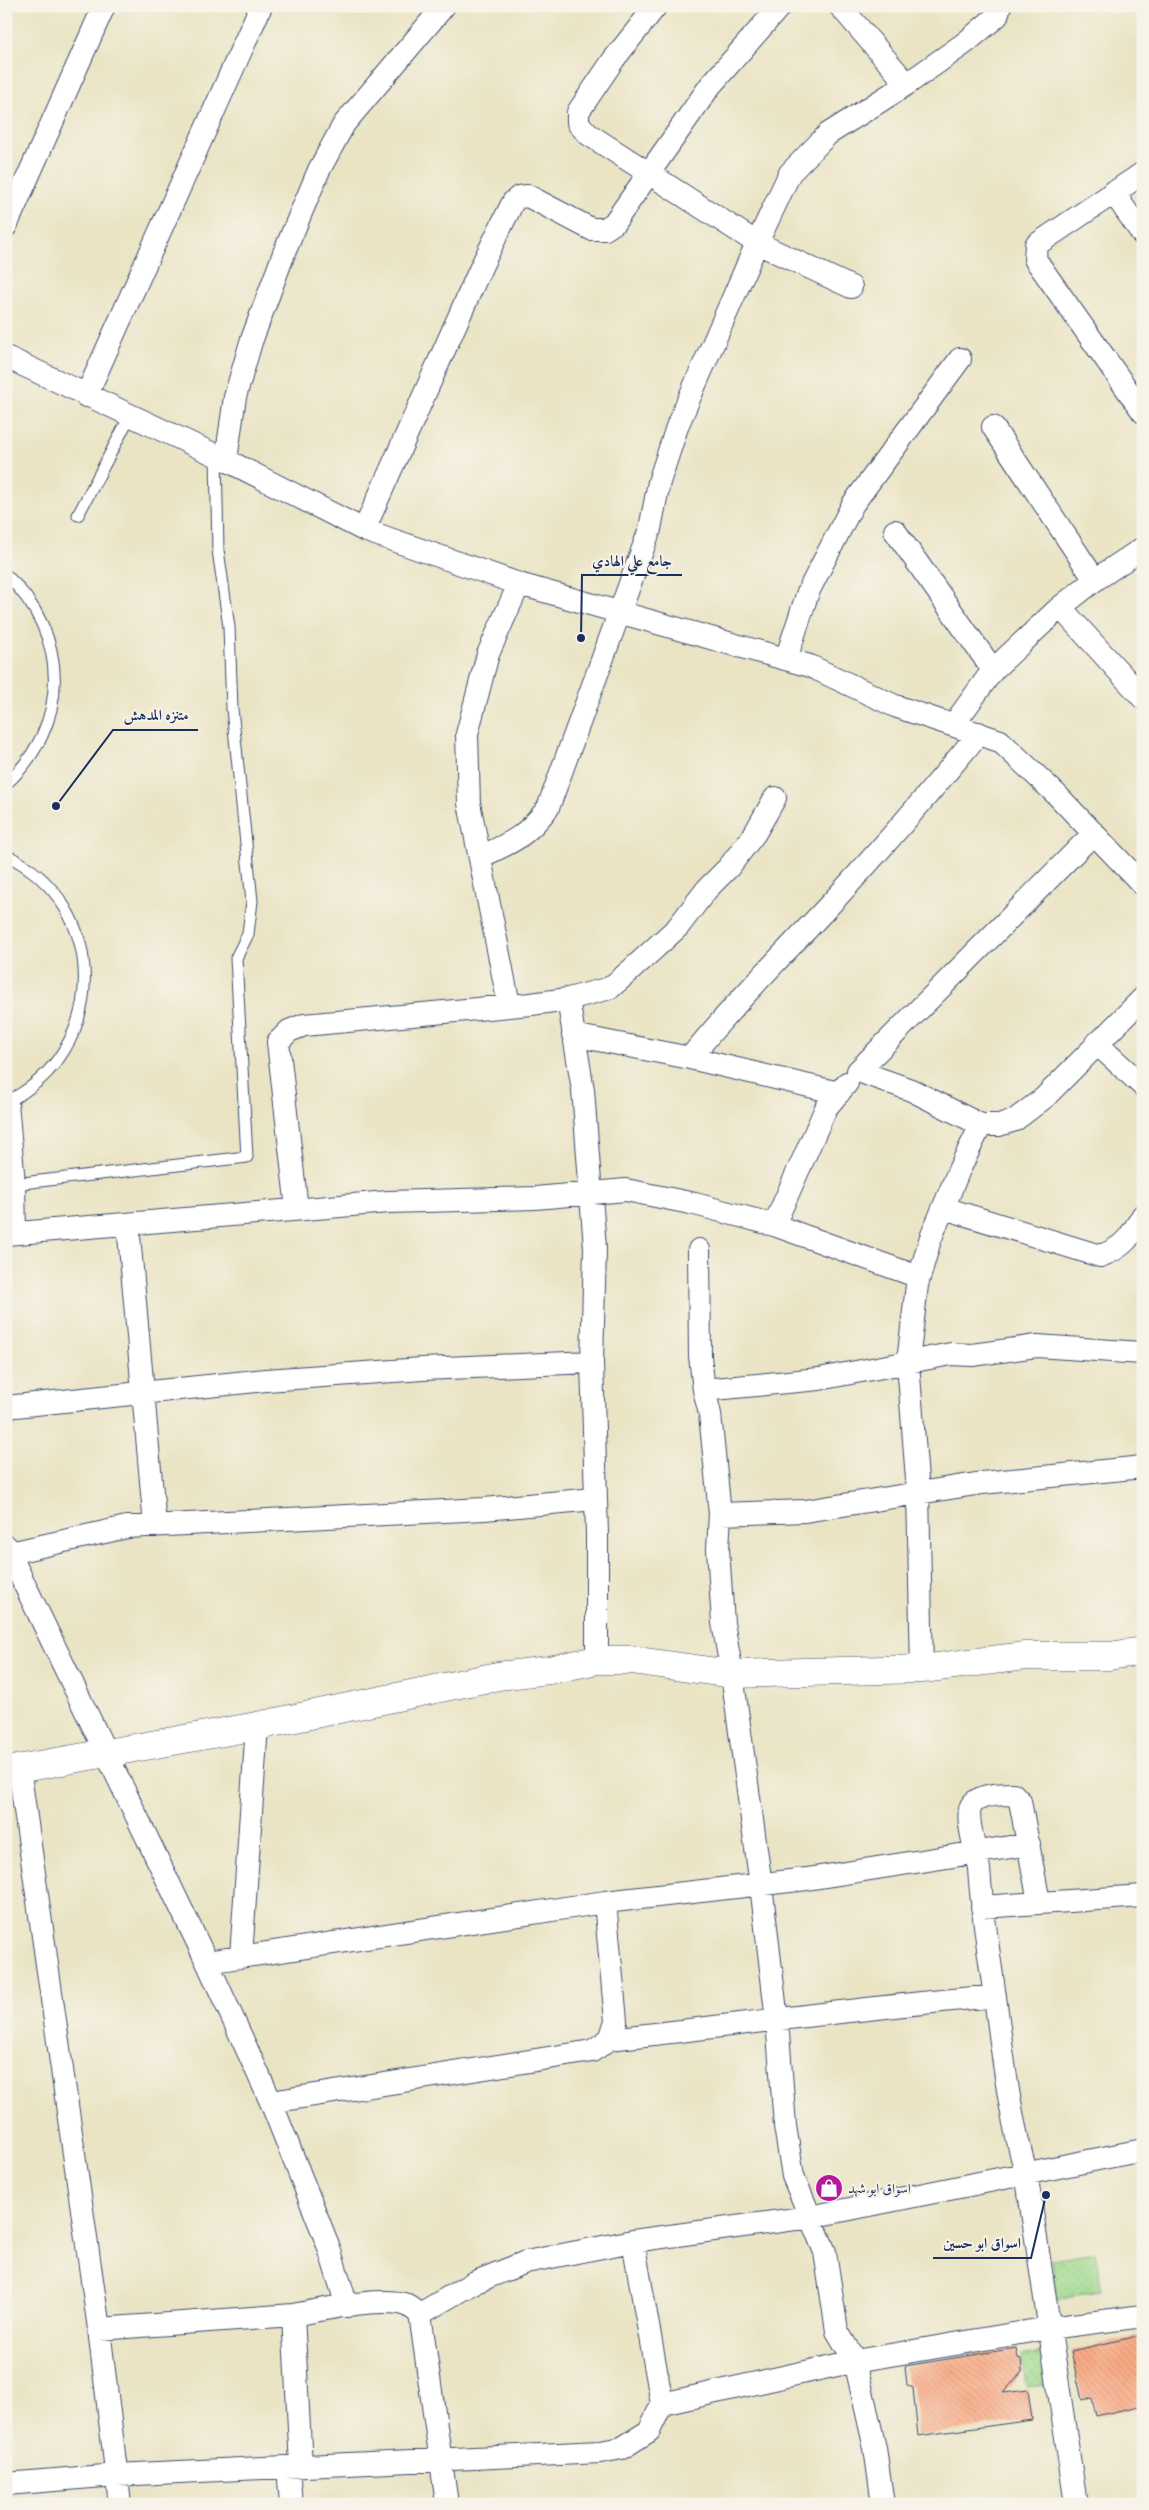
<svg xmlns="http://www.w3.org/2000/svg" width="1149" height="2510" font-family="'IM FELL Great Primer',Amiri,serif">
<style>
.green{fill:url(#green-dots);stroke:#5c8475}
.building{fill:url(#building-back-hatch)}
.lines{fill:none;stroke-linecap:round;stroke-linejoin:round}
.lane-casing{stroke:#3a4a6d;stroke-width:13}
.street-casing{stroke:#3a4a6d;stroke-width:24}
.secondary-casing{stroke:#3a4a6d;stroke-width:29}
.lane{stroke:#fff;stroke-width:11}
.street{stroke:#fff;stroke-width:22}
.secondary{stroke:#fff;stroke-width:28}
.labels{text-anchor:middle;stroke-width:4;stroke-linejoin:round;paint-order:stroke}
.poi-label{font-size:14px;fill:#1b2f5e;stroke:#f7f3e8;text-anchor:start}
.leader{fill:none;stroke:#1b2f5e;stroke-width:2}
.callout-dot{fill:#1b2f5e;stroke:#f7f3e8;stroke-width:2}
.callout-label{font-size:15px;text-anchor:middle;font-weight:bold;fill:#1b2f5e;stroke:#f7f3e8;stroke-width:4;stroke-linejoin:round;paint-order:stroke}
</style>
<defs>
<pattern id="green-dots" width="8" height="8" patternUnits="userSpaceOnUse" patternTransform="scale(1.25)"><rect width="8" height="8" fill="#9ed98c"/><path d="M2 2h.1M6 6h.1" fill="none" stroke="#88bb7b" stroke-width="1.8" stroke-linecap="round"/></pattern>
<pattern id="building-back-hatch" width="6" height="6" patternUnits="userSpaceOnUse" patternTransform="scale(1.25)"><rect width="6" height="6" fill="#faab85"/><path d="M-1 5l2 2M0 0l6 6M5-1l2 2" fill="none" stroke="#d69375"/></pattern>
</defs>
<rect width="100%" height="100%" fill="#f7f3e8"/>
<filter id="ink" filterUnits="userSpaceOnUse"><feTurbulence type="fractalNoise" baseFrequency=".02" numOctaves="2"/><feDisplacementMap in="SourceGraphic" scale="10" xChannelSelector="R" yChannelSelector="G"/><feConvolveMatrix kernelMatrix="1 2 1 2 8 2 1 2 1" color-interpolation-filters="sRGB"/></filter>
<filter id="wash" filterUnits="userSpaceOnUse"><feTurbulence type="fractalNoise" baseFrequency=".0096" numOctaves="4" result="noise"/><feDisplacementMap in="SourceGraphic" scale="20" xChannelSelector="R" yChannelSelector="G"/><feGaussianBlur stdDeviation="1.12" result="paint"/><feColorMatrix in="noise" values="0 0 0 0 0 0 0 0 0 0 0 0 0 0 0 0 0 1.4 0 .05"/><feComposite in="paint" operator="in"/></filter>
<g filter="url(#wash)">
<rect width="100%" height="100%" fill="#eae4c5"/>
<path class="green" d="M1095,2252L1102,2289L1058,2300L1052,2259Z
M1043,2354L1045,2385L1026,2387L1022,2355Z"/>
<g id="blocks">
<path class="building" d="M1143,2335V2405L1096,2416L1092,2398L1082,2400L1071,2351Z
M1016,2348L1018,2358L1021,2359L1022,2372L1003,2393L1028,2390L1032,2420L918,2436L913,2388L907,2385L905,2366Z"/>
</g>
</g>
<g filter="url(#ink)">
<use href="#blocks" fill-opacity="0" stroke="#3a4a6d" stroke-width="1"/>
<g class="lines">
<g class="lane-casing">
<path id="lane" d="M78,515L130,416
M6,575C70,634 71,725 6,784
M6,855C111,905 110,1052 6,1102
M14,1184L247,1157L236,958L248,934L252,901L232,709L229,627L218,550L216,457"/>
</g>
<g class="street-casing">
<path id="street" d="M656,6L614,59L578,112V123L588,134L757,243L851,287
M840,6L907,84
M1143,173L1036,245L1035,259L1143,412
M1113,192L1143,235
M6,226L104,6
M6,357L226,460L364,530L519,584L810,666L895,706L1000,741L1057,795L1143,885
M86,396L261,6
M993,427L1095,580
M226,460L235,397L251,342L284,253L319,170L344,124L444,6
M364,530L482,265L513,202L519,197L528,196L591,229H605L614,223L710,86L780,6
M895,531L993,670
M1061,608L1143,698
M786,659L808,592L853,504L960,359
M954,724L993,670L1058,609L1095,580L1143,548
M1094,833L858,1071L911,1090L981,1125H999L1015,1120L1044,1098L1143,998
M480,857C513,842 525,837 548,808L650,529L659,482L678,424L757,243L790,173L828,134L907,84L965,43L997,16L1000,6
M568,999L583,1090L595,1248L592,1362L597,1534V1660
M509,1005L469,803L467,734L488,654L519,584
M573,1035L690,1058L839,1093
M1096,1043L1143,1086
M690,1058C736,1001 787,951 837,897C886,844 933,789 979,733
M7,1102L14,1184L15,1233
M944,1208L1100,1256C1124,1248 1131,1236 1143,1215
M297,1209L278,1042L289,1031L304,1025L531,1004L568,999L610,988L631,970L678,927L707,889L729,867L755,833L775,798
M128,1224L155,1526
M774,1225L826,1108L847,1083
M6,1234L388,1202L535,1198L626,1190L695,1204L774,1225L919,1277
M699,1250L700,1356L704,1390L819,1379L951,1354L972,1355L1037,1346L1142,1353
M704,1390L710,1414L720,1514L718,1549L723,1623L732,1674L761,1885L777,2020L785,2126L793,2176L825,2252L837,2331L855,2361L875,2448L883,2504
M6,1407L266,1380L422,1369L592,1362
M720,1514L805,1511L982,1483L1143,1467
M6,1546L207,1962L271,2102L328,2245L347,2306
M10,1553L127,1527L484,1509L595,1499
M922,1669L918,1493L908,1362L917,1285L930,1240L959,1170L981,1125
M19,1768L99,2329L120,2504
M1039,1902L1020,1801L1013,1794C1001,1794 978,1794 971,1806C965,1817 977,1855 979,1869C982,1912 989,1954 995,1997C1003,2056 1009,2114 1026,2172L1076,2504
M982,1907L1143,1896
M241,1956L257,1726
M207,1962L605,1902L807,1879L1029,1844
M610,2039C738,2025 866,2007 995,1996
M271,2102L592,2051L610,2039L616,2021L605,1902
M420,2314L473,2283L526,2262L633,2241L810,2217L1143,2150
M99,2329L293,2315
M662,2404L855,2361L1049,2328L1143,2316
M301,2466L293,2315C322,2310 380,2296 407,2305C411,2307 416,2311 420,2314L447,2504
M288,2468L291,2504
M6,2484L116,2475L600,2452L622,2448L649,2431L662,2404L633,2241"/>
</g>
<g class="secondary-casing">
<path id="secondary" d="M6,1771L257,1726L498,1676L549,1670L597,1660H631L732,1674L922,1669L1025,1656H1109L1143,1651"/>
</g>
<use href="#lane" class="lane"/>
<use href="#street" class="street"/>
<use href="#secondary" class="secondary"/>
</g>
</g>
<defs>
<g id="shop-disc" transform="scale(1.4375)"><circle r="9.5" fill="#b5179e" stroke="#f7f3e8"/><path d="M-5-2.5h2.3a2.7 3.5 0 0 1 5.4 0H5L5.5 6h-11ZM-1.5-2.5h3a1.5 2.3 0 0 0-3 0Z" fill="#fff"/></g>
</defs>
<g fill-rule="evenodd">
<use href="#shop-disc" x="829" y="2188"/>
</g>
<g class="labels">
<g class="poi-label">
<text x="848" y="2193">اسواق ابو شهد</text>
</g>
</g>
<path class="leader" d="M581 638L582 575H682M56 806L113 730H198M1046 2195L1031 2258H933"/>
<g class="callout-dot">
<circle cx="581" cy="638" r="5"/>
<circle cx="56" cy="806" r="5"/>
<circle cx="1046" cy="2195" r="5"/>
</g>
<g class="callout-label">
<text x="632" y="566">جامع علي الهادي</text>
<text x="156" y="720">متنزه المدهش</text>
<text x="982" y="2248">اسواق ابو حسين</text>
</g>
<rect width="1149" height="2510" fill="none" stroke="#f7f3e8" stroke-width="25"/>
</svg>
